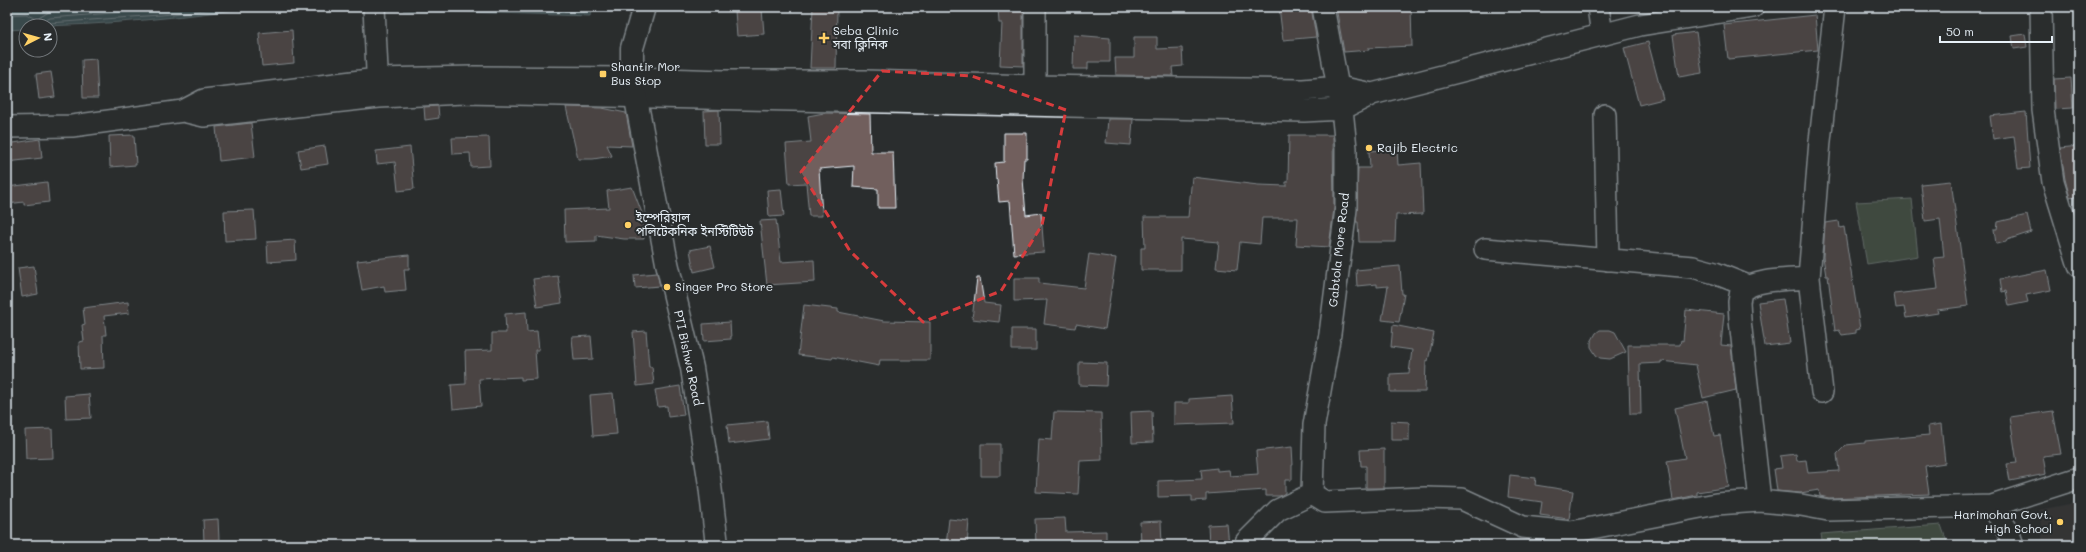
<svg xmlns="http://www.w3.org/2000/svg" width="2086" height="552" font-family="Mali,'Noto Sans Bengali',sans-serif">
<style>
.built{fill:#3f3c3c}
.green{fill:#5a6c56;stroke:#a1aea7}
.water{fill:#4d6b6f;stroke:#8ba1a6}
.lines{fill:none;stroke-linecap:round;stroke-linejoin:round}
.shore{stroke:#aabbc1;stroke-width:1}
.building{fill:#715e5d;stroke:#e8f1f8}
.minor-casing{stroke:#e8f1f8;stroke-width:24}
.highway-casing{stroke:#e8f1f8;stroke-width:25}
.minor{stroke:#2a2d2e;stroke-width:21}
.highway{stroke:#2a2d2e;stroke-width:22}
.marked{fill:none;stroke:#d83c3d;stroke-width:3;stroke-dasharray:8 5;stroke-linejoin:round}
.poi-dot{fill:#ffd166;stroke:#2a2d2e;stroke-width:1.5}
.labels{text-anchor:middle;stroke-width:4;stroke-linejoin:round;paint-order:stroke}
.poi-label{font-size:12px;fill:#e8f1f8;stroke:#2a2d2e;text-anchor:start}
.street-label{font-size:12px;fill:#e8f1f8;stroke:#2a2d2e}
</style>
<rect width="100%" height="100%" fill="#2a2d2e"/>
<filter id="ink" filterUnits="userSpaceOnUse"><feTurbulence type="fractalNoise" baseFrequency=".025" numOctaves="2"/><feDisplacementMap in="SourceGraphic" scale="8" xChannelSelector="R" yChannelSelector="G"/><feConvolveMatrix kernelMatrix="1 2 1 2 8 2 1 2 1" color-interpolation-filters="sRGB"/></filter>
<g filter="url(#ink)">
<path class="built" d="M2079,502V545H2043L2039,510Z"/>
<path class="green" d="M1912,199L1918,256L1867,264L1856,202Z
M1941,525L1948,545H1823L1821,534Z"/>
<path class="water" d="M7,7H258C181,17 102,26 26,26V29L7,30Z
M403,7H591L590,16L403,10Z"/>
<g class="lines">
<path class="shore" d="M445,7L585,12L587,7
M7,15L26,14L37,19L49,12L117,7
M41,26L44,21L50,18L187,7
M46,26L50,23L173,14L226,7"/>
</g>
<path class="building" d="M813,7H837L836,68H810Z
M998,7H1023V66L1000,65L1002,23H999Z
M1279,7H1311L1316,37L1283,40Z
M1336,7H1411L1412,46L1368,48L1369,50L1344,52Z
M762,9L764,34L737,36L735,11Z
M1815,15L1818,50L1728,59L1724,25Z
M292,30L294,63L262,66L259,33Z
M1696,32L1702,73L1679,77L1673,35Z
M2025,34L2027,47L2014,49L2012,36Z
M1074,35L1110,38V62H1088V69H1073Z
M1134,37H1157V49L1182,48L1183,66L1172,67L1173,76L1116,75L1115,58H1134Z
M1648,42L1663,99L1639,105L1624,48Z
M96,59L98,98H83L82,60Z
M51,72L55,97L39,99L36,74Z
M2071,78L2073,108L2055,109L2054,79Z
M438,106L439,118L425,120L424,107Z
M566,107L602,108L626,113L632,146L607,145L612,156L593,159H578Z
M719,110L720,144H705L704,111Z
M2026,112L2030,168L2018,169L2014,136L1993,139L1990,116Z
M824,113L870,114L871,152H893L895,208H878V189L853,187L854,166L819,169L822,216H809L806,183L789,184L786,144L811,142L808,116Z
M1108,119H1133L1131,145L1106,143Z
M251,123L255,157L219,161L216,127Z
M1004,133H1027V159H1024L1023,179L1026,215L1041,213L1044,252L1014,254L1010,201L999,202L997,179L996,180L995,163L1004,162Z
M134,135L136,165L110,167L109,136Z
M1289,135H1333L1334,208L1329,247L1296,245L1298,218H1262L1260,244L1240,242L1237,270L1216,268L1219,242L1181,239V270H1141V248H1145L1144,217H1188L1192,177L1258,185L1286,186V182H1288Z
M489,137L490,166L471,167L470,153L453,154L452,138Z
M40,139L42,158L7,162V144Z
M325,146L328,164L301,168L298,150Z
M2079,146V196L2070,198L2065,179L2060,148Z
M410,147L414,189L398,191L395,162L377,164L376,151Z
M1397,149L1398,165L1421,163L1423,214L1396,215L1395,242H1359L1358,222H1356L1358,168H1370L1369,151Z
M1951,181L1968,306L1937,310L1938,313L1906,318L1904,307L1896,308L1894,294L1938,289L1934,258L1944,257L1940,219L1925,221L1921,184Z
M47,182L49,202L24,205V202L7,204V187Z
M632,187L642,213L644,239H624L596,235V241L565,242L564,210L609,208L607,191Z
M781,189L784,216L769,217L767,190Z
M254,210L256,239L225,241L224,211Z
M2027,215L2031,232L2007,240L2006,242L1996,244L1994,229H1997L1998,222Z
M776,220L781,262L814,260L815,282L767,285L760,221Z
M1839,221L1840,228L1844,227L1860,329L1856,330V333L1842,335L1839,330L1835,331L1828,276H1826L1823,257L1825,223Z
M295,240L296,260L268,262L267,242Z
M710,246L715,267L694,272L690,250Z
M1089,254L1116,258L1105,329L1076,324L1075,328L1044,324L1047,300L1014,301V278H1039V283L1084,288Z
M409,255V269H404L406,290L385,292L384,286L362,290L357,261Z
M34,266L38,294L22,297L18,268Z
M1400,266L1402,294H1404L1399,322L1382,320L1388,286L1377,287V284L1357,286L1356,270Z
M2047,270L2051,290L2026,295L2028,302L2009,306L2006,291L2002,292L2000,279Z
M657,273L660,286L635,288L634,275Z
M558,276L562,303L537,307L533,279Z
M977,278H980L984,303L1001,305L999,322L972,319Z
M1783,299L1790,343L1765,346L1758,302Z
M128,302L129,313L104,316L106,335H103L104,368L80,369L79,342L84,341L82,325L85,324L83,308Z
M804,305L838,309V312L884,321L930,322V360H880L879,366L833,357L832,359L798,355Z
M1686,310L1724,314L1721,345L1731,346L1736,390L1703,398L1696,365L1661,361V363L1640,364L1641,414H1630L1628,345H1680L1681,340L1683,341Z
M526,312L527,332L537,331L539,350H535L537,379L521,380V377L479,379L481,406L453,409L451,385L466,384L465,351L492,350V333H506L505,314Z
M730,322L731,339L704,341L703,324Z
M1393,325L1434,333L1428,361L1426,360L1425,392H1390V374L1409,373L1412,350L1391,347Z
M1012,329H1036V350H1012Z
M1600,330H1610L1615,332L1626,352L1610,359L1600,358L1596,355L1591,347V342L1596,333Z
M646,331L649,367H652L654,384L637,386L633,332Z
M591,336L593,359L574,360L572,337Z
M1079,362L1107,363L1106,386L1079,385Z
M680,386L684,415L668,417L667,406L658,407L655,390Z
M613,393L617,434L593,436L590,395Z
M89,394L91,418L66,419L65,396Z
M1232,396L1234,423L1174,425V403H1189V399Z
M1707,401L1714,436L1720,435L1729,487L1697,492V495L1673,500L1667,461L1685,458L1675,408Z
M1152,411L1153,442L1132,443L1131,412Z
M2053,411L2061,454L2043,456L2046,474L2010,481L2007,464L2017,463L2010,417Z
M1054,412L1101,413L1102,460L1080,461L1078,494L1036,492L1039,439L1052,440Z
M767,421L769,439L729,444L727,425Z
M1391,421L1409,422V440H1391Z
M1941,424L1945,463L1925,466L1929,494L1829,498L1820,496L1819,490L1800,493L1777,491L1774,469L1782,468L1780,456L1796,454L1797,461L1806,460L1808,473L1839,471L1837,454L1846,445L1865,443V441L1929,435L1928,426Z
M52,429L53,458L26,459L25,430Z
M981,444H1000V476H981Z
M1292,447L1293,465H1292V480H1285V493L1280,496H1266V490L1206,494V500L1192,501V496L1158,497V481L1202,479L1201,470L1217,468V471L1229,470L1230,476L1258,474L1256,451Z
M1384,449V488H1366V466H1361L1360,450Z
M1510,475L1536,478L1535,485L1573,491L1569,519L1540,515L1542,502L1508,497Z
M1065,518L1066,532L1106,531V541H1102V545H1086V542L1036,545L1035,519Z
M218,519L219,540L204,542L203,520Z
M949,519L969,521L967,545H946Z
M1161,521L1162,545H1141L1140,522Z
M1227,524L1229,545H1209L1208,525Z"/>
<g class="lines">
<g class="minor-casing">
<path id="minor" d="M374,7L378,92
M1598,7L1602,35
M2041,7L2043,110L2053,182L2079,266
M1035,101V7
M183,111L204,116L379,97L464,93L1304,111L1342,109L1372,94L1640,25L1753,7
M1605,115L1608,260
M7,127L72,126L183,111L204,100L377,79L473,77L632,78L724,81H866L1034,86L1303,90L1339,87L1372,94
M1485,249L1693,267L1715,273L1748,286
M1822,392L1809,278L1820,141L1835,7
M1312,494L1325,502L1425,498L1462,499L1523,527L1571,532L1716,504L1760,501L1801,505L1828,510L1992,506L2008,531L2013,545
M1312,494L1314,425L1330,334L1346,209V148L1342,109L1323,7
M1760,501L1740,320L1739,302L1741,291C1759,278 1787,280 1809,278
M1992,506L2079,478
M1245,545L1246,542L1278,510L1312,494"/>
</g>
<g class="highway-casing">
<path id="highway" d="M644,7L632,48V78L667,263L692,368L710,485L717,545"/>
</g>
<use href="#minor" class="minor"/>
<use href="#highway" class="highway"/>
</g>
</g>
<path d="M0 0H2086V552H0ZM882,71L972,76L1066,110L1042,225L1001,291L923,322L850,251L801,172Z" fill="#2a2d2e" fill-opacity=".55" fill-rule="evenodd"/>
<path class="marked" d="M882,71L972,76L1066,110L1042,225L1001,291L923,322L850,251L801,172Z"/>
<g class="poi-dot">
<path d="M822 32h4v4h4v4h-4v4h-4v-4h-4v-4h4z"/>
<rect x="599" y="70" width="8" height="8" rx="2"/>
<circle cx="1369" cy="148" r="4"/>
<circle cx="628" cy="225" r="4"/>
<circle cx="667" cy="287" r="4"/>
<circle cx="2060" cy="522" r="4"/>
</g>
<g class="labels">
<g class="poi-label">
<text x="833" y="35">Seba Clinic<tspan x="833" dy="14">সবা ক্লিনিক</tspan></text>
<text x="611" y="71">Shantir Mor<tspan x="611" dy="14">Bus Stop</tspan></text>
<text x="1377" y="152">Rajib Electric</text>
<text x="636" y="222">ইম্পেরিয়াল<tspan x="636" dy="14">পলিটেকনিক ইনস্টিটিউট</tspan></text>
<text x="675" y="291">Singer Pro Store</text>
<text x="2052" y="519" text-anchor="end">Harimohan Govt.<tspan x="2052" dy="14">High School</tspan></text>
</g>
<g class="street-label">
<text transform="translate(1339 250) rotate(-84)" y="4">Gabtola More Road</text>
<text transform="translate(688 358) rotate(78)" y="4">PTI Bishwa Road</text>
</g>
</g>
<rect width="2086" height="552" fill="none" stroke="#2a2d2e" stroke-width="24"/>
<rect x="12" y="12" width="2062" height="528" fill="none" stroke="#e8f1f8" stroke-width="1.5" filter="url(#ink)"/>
<g transform="translate(38 38) rotate(84)"><circle r="19" fill="#2a2d2e" stroke="#767b7f"/>
<path d="M0-3L7 15L0 10L-7 15Z" fill="#ffd166"/>
<text y="-6" font-size="11" font-weight="bold" text-anchor="middle" fill="#e8f1f8">N</text>
</g>
<path d="M1940 36v6h112v-6" fill="none" stroke="#e8f1f8" stroke-width="2"/>
<text x="1946" y="36" font-size="12" fill="#e8f1f8" stroke="#2a2d2e" stroke-width="3" paint-order="stroke">50 m</text>
</svg>
